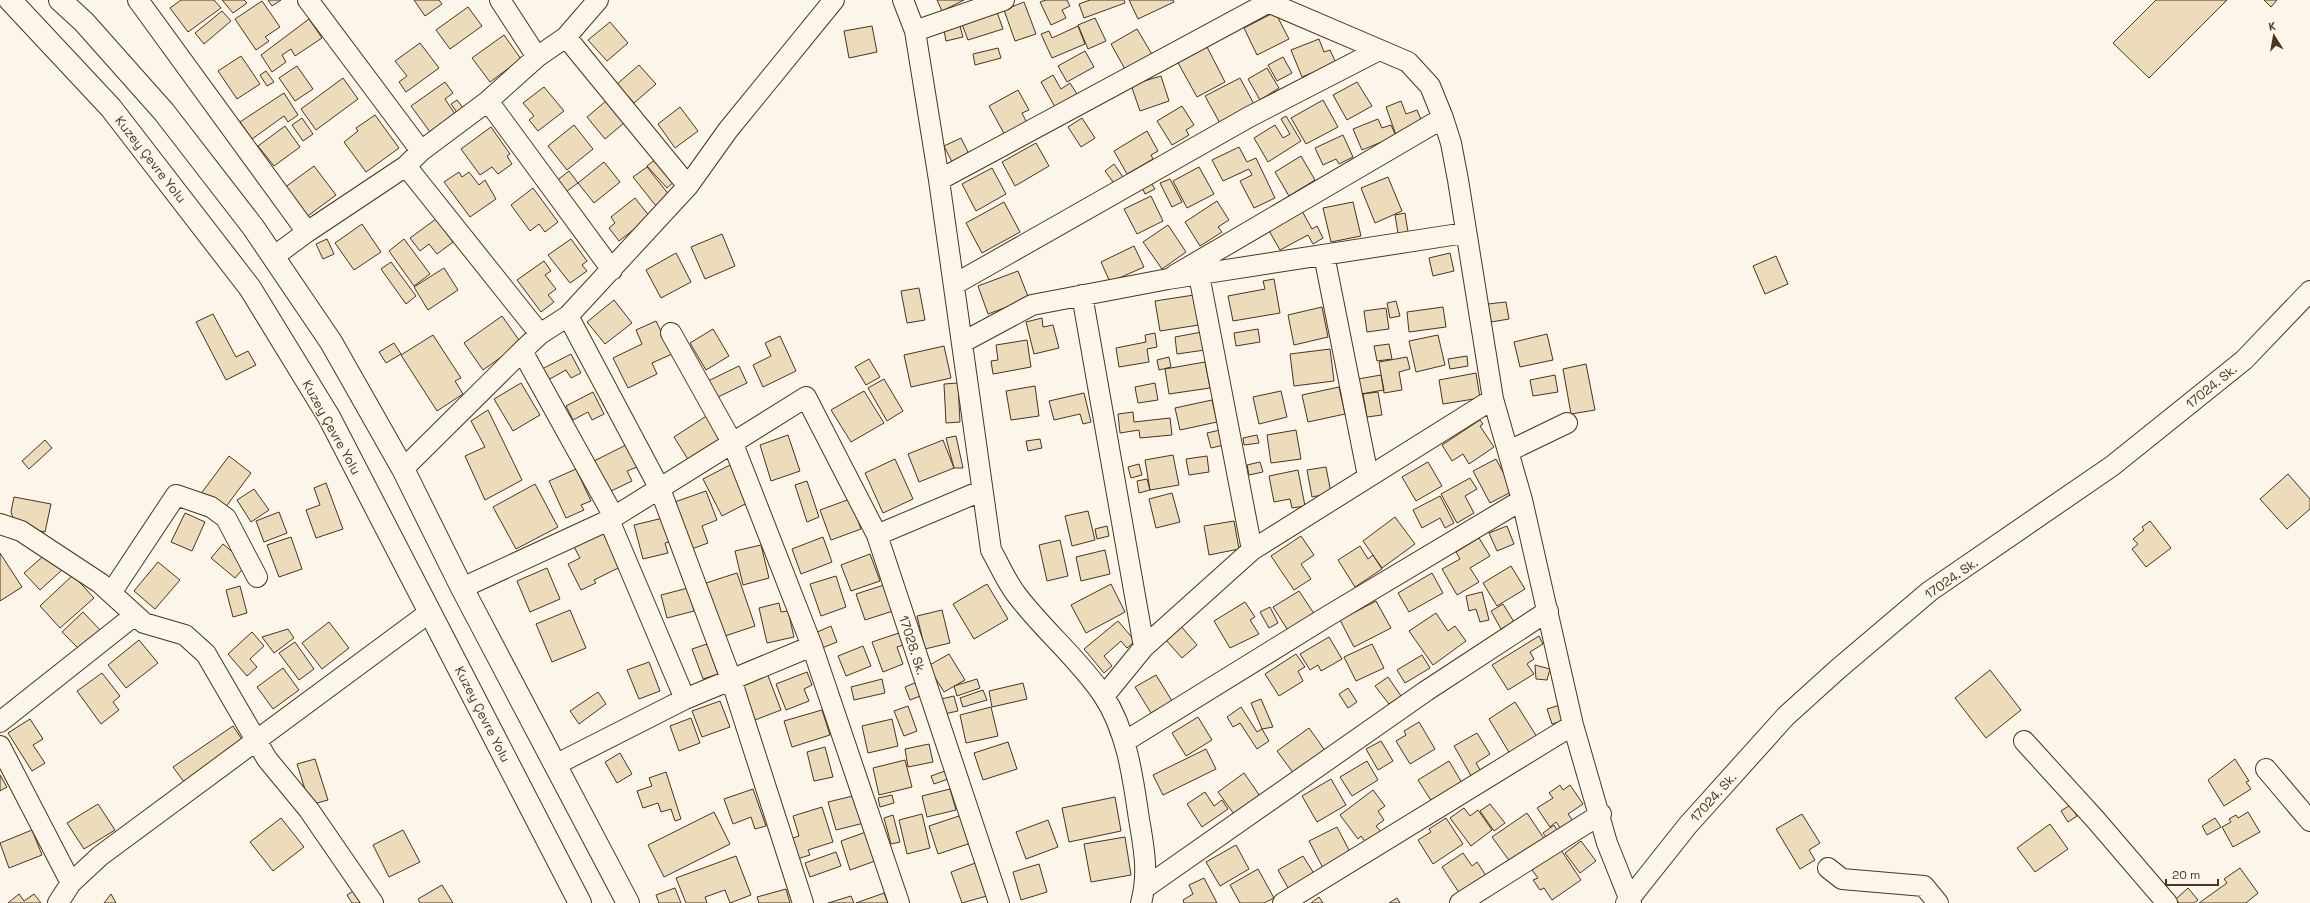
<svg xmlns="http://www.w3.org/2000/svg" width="2310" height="903" font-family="'Space Grotesk',sans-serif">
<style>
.building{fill:#ecdcbc;stroke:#4a3520}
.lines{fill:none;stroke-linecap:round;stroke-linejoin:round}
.minor-casing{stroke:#4a3520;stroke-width:22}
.highway-casing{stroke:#4a3520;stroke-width:24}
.minor{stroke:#fbf6e9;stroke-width:20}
.highway{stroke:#fbf6e9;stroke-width:22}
.labels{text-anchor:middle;stroke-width:3;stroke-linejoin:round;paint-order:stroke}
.street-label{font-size:13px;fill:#4a3520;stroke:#fbf6e9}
</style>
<rect width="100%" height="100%" fill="#fbf6e9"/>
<path class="building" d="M181,0H214L221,8L188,32L170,8Z
M222,0H244L247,3L233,13Z
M268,0H281L272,6Z
M414,0H439L442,4L425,16Z
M937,0H964L942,11Z
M1046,0H1067L1070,6L1062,10L1066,18L1051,25L1040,2Z
M1090,0H1124L1125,3L1084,18L1079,4Z
M1129,0H1173L1174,2L1138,19Z
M2156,0H2227L2149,78L2113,43Z
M2264,0H2277L2271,7Z
M262,1L280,27L265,37L269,41L256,50L235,19Z
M1024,2L1036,34L1015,41L1004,10Z
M468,7L482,26L450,49L436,30Z
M222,11L231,21L204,44L195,33Z
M997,12L1003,29L968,40L962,24Z
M1275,12L1289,39L1257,55L1244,28Z
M1095,18L1106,41L1088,49L1078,25Z
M309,19L322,38L295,56L291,49L282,55L286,62L272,72L261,55Z
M610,22L628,43L607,61L588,40Z
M872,26L877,52L849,58L844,31Z
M960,26L963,37L946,41L944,30Z
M1078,26L1085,44L1052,58L1041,34L1049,31L1052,38Z
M1137,29L1153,56L1126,71L1111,44Z
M504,35L521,59L490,82L472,58Z
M1319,39L1324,52L1330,50L1336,63L1302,77L1291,50Z
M420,43L439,68L406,92L399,82L407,76L395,61Z
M1206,45L1225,82L1197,97L1177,61Z
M998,48L1001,58L975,65L973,54Z
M1085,51L1094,67L1067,82L1058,66Z
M241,56L260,84L237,99L218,71Z
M1283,57L1292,73L1277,81L1268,65Z
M639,65L656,84L634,103L617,84Z
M297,66L313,89L295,101L279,78Z
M1267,68L1279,88L1260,100L1248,79Z
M266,71L274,82L267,86L260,75Z
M1053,75L1061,89L1070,83L1077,94L1055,107L1041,82Z
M1161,76L1169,101L1140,111L1131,85Z
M343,78L358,99L316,130L301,109Z
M1240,78L1255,106L1221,125L1205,96Z
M445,82L453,93L445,99L455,114L430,132L411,106Z
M1357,82L1372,106L1347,120L1333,95Z
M544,87L564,111L538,131L529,120L534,116L523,103Z
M1018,90L1029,110L1022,113L1029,127L1007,139L989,106Z
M284,93L298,115L288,122L284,116L252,139L240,122Z
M457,100L464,109L458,114L451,104Z
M1323,100L1338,127L1306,144L1291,118Z
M606,101L624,123L605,139L587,117Z
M1401,101L1406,114L1417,110L1423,124L1396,135L1386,107Z
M1182,106L1194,125L1186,130L1189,135L1172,145L1157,121Z
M680,107L698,131L675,148L658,124Z
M375,115L399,148L366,172L344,142L358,131L356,128Z
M1286,116L1301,141L1268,162L1254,138L1275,125L1283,138L1290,134L1281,119Z
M302,118L313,134L303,141L292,125Z
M1082,118L1095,138L1081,147L1068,127Z
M1378,119L1382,128L1391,125L1396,136L1362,150L1353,129Z
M574,125L593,149L567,170L548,146Z
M285,126L300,147L274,166L258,146Z
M491,127L510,154L507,156L512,164L498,174L492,167L480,175L461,149Z
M1147,131L1158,151L1151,155L1153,159L1127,174L1114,151Z
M1343,135L1353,157L1339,164L1336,159L1323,165L1315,148Z
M961,138L970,156L953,164L944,146Z
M1036,143L1049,166L1015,186L1002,162Z
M1239,147L1247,162L1256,158L1275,198L1254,208L1240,181L1252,175L1249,169L1223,181L1212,160Z
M1301,156L1315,180L1289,196L1275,172Z
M657,158L676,180L667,188L647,166Z
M604,162L620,182L594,203L578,183Z
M1114,164L1125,180L1116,186L1105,171Z
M314,166L336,195L305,218L284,188Z
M647,167L670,196L656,206L633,177Z
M1199,167L1214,194L1187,208L1173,181Z
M992,168L1006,194L976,211L962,184Z
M569,171L578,183L563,194L555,182Z
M459,172L462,177L469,172L479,185L485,180L496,199L470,217L444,182Z
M1388,177L1402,211L1375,223L1361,188Z
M1170,179L1182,202L1172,207L1160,183Z
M1150,181L1155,189L1145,194L1141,185Z
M533,188L558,222L545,232L539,224L530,231L511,205Z
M1151,196L1163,221L1137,234L1124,209Z
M635,198L650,217L619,241L609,228L615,223L611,217Z
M1217,201L1229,220L1218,227L1222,232L1200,246L1185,222Z
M1004,202L1020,232L982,253L966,223Z
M1353,202L1361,236L1331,242L1323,208Z
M1302,211L1312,229L1317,226L1323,238L1313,244L1308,235L1280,250L1268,229Z
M1405,213L1408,232L1398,233L1395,215Z
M436,219L453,242L437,254L429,244L420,251L410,238Z
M362,224L381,252L354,270L335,243Z
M1168,225L1186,252L1162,269L1143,242Z
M722,234L735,266L705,279L691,247Z
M327,239L334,254L323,259L316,244Z
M404,239L430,274L414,286L389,251Z
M571,239L587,261L582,265L587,271L570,283L548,255Z
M1134,246L1144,267L1110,282L1101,262Z
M676,253L691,282L661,298L646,270Z
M1450,253L1454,271L1433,276L1429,258Z
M1776,256L1788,284L1765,294L1753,266Z
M544,261L551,271L545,275L556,289L548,295L554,302L541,312L517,280Z
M391,262L416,296L406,304L381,269Z
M444,268L458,290L428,310L414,287Z
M1018,271L1029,299L988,314L978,286Z
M1274,279L1280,313L1233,321L1228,296L1265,289L1263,281Z
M919,288L925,320L907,323L901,291Z
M1194,295L1199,325L1160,331L1155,301Z
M614,300L632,323L605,344L587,322Z
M1396,301L1400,316L1390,318L1387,303Z
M1506,302L1509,319L1491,322L1488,304Z
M1322,307L1328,337L1294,345L1288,315Z
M1443,307L1446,327L1409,332L1407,312Z
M1386,308L1389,329L1367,332L1364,311Z
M213,314L236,357L248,351L256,365L226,380L196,322Z
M502,316L521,343L483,370L464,343Z
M1042,318L1043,327L1053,325L1059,348L1034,354L1026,322Z
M656,321L672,354L652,363L657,374L628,388L613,358L642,344L636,330Z
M713,329L729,356L706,370L690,343Z
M1258,329L1260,342L1236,346L1234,333Z
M1202,332L1205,350L1177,354L1175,337Z
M1155,333L1157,347L1147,349L1149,362L1119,367L1116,348L1146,342L1145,335Z
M1547,334L1553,360L1520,367L1514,342Z
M433,335L461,378L455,381L463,394L437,411L401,355Z
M1438,335L1445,365L1416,372L1409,341Z
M780,336L796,371L763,387L753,365L771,356L765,343Z
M1027,340L1031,367L993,374L991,361L998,360L996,345Z
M394,343L401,354L386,363L379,352Z
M1389,344L1392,359L1377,361L1374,346Z
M944,346L951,378L911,387L904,355Z
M1330,349L1334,381L1294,386L1290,354Z
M571,354L581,373L571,378L566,370L548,380L542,369Z
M1467,356L1468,366L1450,369L1448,359Z
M1169,357L1171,367L1159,370L1157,360Z
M1407,357L1410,369L1399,372L1402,390L1384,393L1379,362Z
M869,359L880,377L866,385L855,367Z
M1205,362L1210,388L1169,394L1165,369Z
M1586,364L1595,410L1571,414L1563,369Z
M739,366L747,383L716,398L708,381Z
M1476,373L1480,398L1443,404L1439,380Z
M1381,375L1384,390L1361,394L1358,379Z
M1555,375L1558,392L1533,396L1530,380Z
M884,379L903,411L887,421L868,388Z
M521,383L540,415L513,431L494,399Z
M958,383L960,422L946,423L944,384Z
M1155,383L1158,400L1138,403L1135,387Z
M1035,386L1039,416L1011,420L1006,391Z
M1339,387L1345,414L1308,422L1302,395Z
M864,391L884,423L851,442L831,410Z
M1281,391L1287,417L1259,424L1253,397Z
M593,392L604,414L592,420L588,412L573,420L566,406Z
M1378,392L1382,415L1367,417L1363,394Z
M1084,393L1091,422L1083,424L1080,414L1054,420L1049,401Z
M1212,400L1217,422L1180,430L1175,408Z
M488,410L522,480L485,500L465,456L485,447L471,421Z
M1133,412L1134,422L1170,418L1172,435L1140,438L1139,430L1120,433L1118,414Z
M708,415L724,440L689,461L674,437Z
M1480,420L1483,424L1480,426L1494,447L1469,464L1463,454L1452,461L1442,445Z
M1220,430L1224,445L1211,448L1207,433Z
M1296,430L1301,459L1271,463L1267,435Z
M788,435L800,471L771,481L760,445Z
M1257,435L1259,443L1244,445L1243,438Z
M956,436L963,468H954L946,438Z
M1040,439L1042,448L1028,451L1026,441Z
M45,440L52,448L29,469L22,461Z
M943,440L954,468L919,482L908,454Z
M626,445L637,467L627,471L632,481L609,492L594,461Z
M1173,455L1179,485L1150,490L1145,460Z
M229,456L251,473L222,512L200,495Z
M1207,456L1209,472L1189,475L1186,459Z
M895,459L913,499L883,513L865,473Z
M1496,459L1513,491L1490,503L1473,471Z
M1260,462L1263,472L1249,475L1247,465Z
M1428,462L1442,486L1416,501L1402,477Z
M1139,464L1142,475L1131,478L1128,467Z
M730,465L749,502L722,516L703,479Z
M1326,467L1331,493L1312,497L1307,470Z
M576,469L591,501L581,505L584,510L566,518L549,481Z
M1298,470L1305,506L1292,508L1290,499L1274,502L1269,476Z
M2288,474L2310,499V509L2287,529L2260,499Z
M1470,478L1477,489L1465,496L1474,513L1457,523L1441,494Z
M1147,479L1150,490L1139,493L1137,481Z
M807,481L819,517L807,522L795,485Z
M326,483L343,529L316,538L306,510L320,505L314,488Z
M535,484L558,527L516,549L493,507Z
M254,489L269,510L251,522L237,500Z
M706,491L717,520L702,526L708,543L689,550L672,503Z
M1172,493L1180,522L1156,528L1149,499Z
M1440,496L1454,523L1445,528L1440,518L1422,528L1413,510Z
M14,497L51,504L45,532L16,526L11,512Z
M850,499L861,529L831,540L820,510Z
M1088,511L1095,540L1072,546L1065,516Z
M279,512L287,533L264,542L256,521Z
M185,513L205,522L192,551L171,542Z
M1395,517L1415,544L1382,568L1363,541Z
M663,518L669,542L665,543L668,553L643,559L634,525Z
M1234,521L1239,549L1209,555L1204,526Z
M2150,521L2171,548L2146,567L2132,549L2138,544L2133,539L2144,530L2142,527Z
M1107,526L1109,536L1097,539L1095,529Z
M1507,526L1514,544L1497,551L1489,533Z
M602,531L620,567L594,580L596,583L581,590L568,564L580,558L573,545Z
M1301,536L1314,555L1301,564L1311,579L1294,590L1271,556Z
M291,537L302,569L279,577L267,545Z
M823,537L832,562L801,574L792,549Z
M1479,538L1490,556L1470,568L1479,582L1457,595L1442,569L1460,559L1456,552Z
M1060,540L1068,576L1047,581L1039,545Z
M223,544L247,564L235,578L211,558Z
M761,545L769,578L743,585L735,551Z
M1360,546L1368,559L1373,555L1382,569L1355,587L1338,560Z
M1105,550L1110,574L1081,581L1076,557Z
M0,553L22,587L0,601Z
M47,553L62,570L40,590L24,573Z
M870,554L880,581L851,591L841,565Z
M158,562L180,580L155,609L134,591Z
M1511,566L1525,589L1497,606L1483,583Z
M547,568L560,599L530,612L517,581Z
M737,573L755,626L722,637L703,584Z
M1432,573L1443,593L1409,612L1398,593Z
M73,575L94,598L60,628L40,606Z
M836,576L846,607L821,616L810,584Z
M887,584L896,610L865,620L856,594Z
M987,584L1008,619L974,639L953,604Z
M1111,584L1125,612L1086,633L1071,605Z
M240,586L247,613L233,617L226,590Z
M688,588L694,611L667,618L661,595Z
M1299,591L1315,615L1289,632L1273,607Z
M1482,592L1489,620L1480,622L1476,609L1469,611L1466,596Z
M1376,601L1391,628L1354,647L1340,620Z
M1245,602L1255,617L1250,620L1259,634L1230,648L1214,621Z
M779,603L781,612L788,611L794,637L767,643L759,608Z
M1503,604L1514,622L1501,629L1491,611Z
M1270,607L1278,623L1269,628L1260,612Z
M570,610L586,648L552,662L536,624Z
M942,610L950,643L925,649L917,616Z
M83,612L103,633L82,652L62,632Z
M1436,613L1448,631L1455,626L1466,641L1433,665L1409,631Z
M1118,621L1135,641L1127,648L1121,641L1104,656L1112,666L1104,673L1084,649Z
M329,622L349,648L322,669L302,643Z
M1180,625L1197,645L1182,658L1165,639Z
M831,626L837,642L822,648L815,633Z
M288,629L294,638L274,653L262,637Z
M252,632L264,646L250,659L257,667L247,676L228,654Z
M902,632L907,644L897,647L903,664L883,672L872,642Z
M1539,636L1543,644L1530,652L1534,659L1527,664L1534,674L1508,690L1492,665Z
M1329,637L1342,659L1321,671L1318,665L1310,670L1300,654Z
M139,640L158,663L126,688L108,665Z
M295,642L314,669L299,680L279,653Z
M707,644L718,674L703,679L692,649Z
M1372,644L1384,668L1356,681L1344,657Z
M863,646L871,666L846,676L838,656Z
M949,654L965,680L944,692L928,666Z
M1296,654L1305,667L1298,671L1303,681L1279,696L1265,674Z
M1422,655L1430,668L1405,683L1397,670Z
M649,662L660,691L639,699L627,670Z
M1535,665L1550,669L1547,680L1536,679Z
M283,668L299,690L273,709L257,687Z
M1990,670L2021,710L1986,738L1955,698Z
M807,672L812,685L804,689L809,701L786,710L776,684Z
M102,673L120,696L113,702L119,710L101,724L77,691Z
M767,673L781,710L755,720L741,683Z
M1156,675L1172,701L1151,713L1135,687Z
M1388,677L1401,696L1389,704L1375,686Z
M882,679L885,693L854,700L851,687Z
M977,679L980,688L957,696L954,686Z
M922,680L928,693L910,700L905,687Z
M1023,683L1027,699L992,707L989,691Z
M1348,688L1357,702L1348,708L1339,694Z
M983,690L987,700L963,707L960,698Z
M598,692L606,704L579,724L570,711Z
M954,696L958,711L944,714L941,699Z
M1261,699L1273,727L1262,729L1251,703Z
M720,701L730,727L702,737L692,711Z
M1515,702L1537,737L1510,754L1489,719Z
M1560,705L1565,720L1552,724L1547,709Z
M908,706L917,731L904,736L894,711Z
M991,707L998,736L966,743L960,715Z
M1241,707L1257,732L1262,729L1269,741L1257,749L1240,723L1233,727L1227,717Z
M822,710L830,735L792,747L784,721Z
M1198,717L1212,740L1186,756L1172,733Z
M691,718L700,743L679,751L670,726Z
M30,719L43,739L33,745L45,763L32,771L8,733Z
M892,719L898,746L868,753L862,726Z
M1419,722L1435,749L1410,764L1396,741L1406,735L1404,731Z
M233,726L243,741L184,782L173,767Z
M1309,728L1326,752L1294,774L1277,751Z
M1477,733L1490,754L1476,763L1482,773L1473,779L1454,746Z
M1381,741L1393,761L1378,770L1366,749Z
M1008,742L1017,769L983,780L974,753Z
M929,744L933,762L908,767L905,749Z
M825,747L833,777L814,781L807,752Z
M1206,749L1216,769L1163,795L1153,775Z
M620,753L632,774L617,783L605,762Z
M315,759L328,800L310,805L297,764Z
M2235,759L2249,781L2246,782L2251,789L2224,806L2208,780Z
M905,760L912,787L879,795L873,768Z
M1367,761L1378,780L1352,796L1340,777Z
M1449,761L1462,783L1432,802L1418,780Z
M945,771L948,779L934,784L931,776Z
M666,772L681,819L675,821L671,809L661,812L658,803L643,808L637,791L652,786L649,778Z
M1244,773L1260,796L1234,814L1218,792Z
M0,775L7,787L0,791Z
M1331,779L1346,805L1317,822L1302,796Z
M1560,785L1563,790L1570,785L1583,804L1568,814L1573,821L1561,829L1556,822L1550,827L1537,808L1553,798L1549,793Z
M753,789L766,826L755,829L751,817L733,824L724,799Z
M950,789L956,810L927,817L922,796Z
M1373,790L1385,806L1378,811L1384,820L1376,826L1382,833L1367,844L1361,836L1358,839L1340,815Z
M1205,792L1214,806L1222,800L1228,809L1202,827L1187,804Z
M857,795L864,823L836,830L828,802Z
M892,795L894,803L880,807L878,798Z
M1115,797L1121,831L1069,842L1062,808Z
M98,804L115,830L84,849L67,823Z
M1490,804L1505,823L1494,831L1480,811Z
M2070,805L2077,816L2068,822L2061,811Z
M822,807L833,842L808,850L810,855L797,859L790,839L799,836L793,816Z
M1464,808L1470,816L1478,810L1492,830L1471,846L1450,818Z
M714,812L730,844L664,877L648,845Z
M2248,812L2260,832L2233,847L2222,827L2231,822L2229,819L2236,815L2238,818Z
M1527,813L1545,840L1511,863L1492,837Z
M922,814L930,848L907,854L899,820Z
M965,814L974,842L938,854L929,826Z
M1802,814L1820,843L1809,850L1815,860L1800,869L1776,829Z
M893,815L900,842L891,844L884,818Z
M281,818L304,847L273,871L250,842Z
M1446,818L1463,844L1433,864L1418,840L1431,832L1429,829Z
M2215,818L2221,827L2207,835L2202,826Z
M1048,820L1058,847L1026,859L1016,832Z
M2050,824L2068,849L2035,872L2017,848Z
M1554,825L1559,833L1549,841L1543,833Z
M1337,827L1351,854L1323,868L1309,841Z
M32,830L42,855L9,868L0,843Z
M403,830L420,862L389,877L373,845Z
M866,832L875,861L850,870L841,841Z
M1125,837L1131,875L1091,882L1084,844Z
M1581,841L1596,861L1580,873L1565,853Z
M1236,845L1249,869L1220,886L1206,862Z
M1561,850L1581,880L1552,900L1544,888L1540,890L1533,880L1538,878L1532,870Z
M836,852L841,866L810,877L805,863Z
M1463,853L1472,866L1477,862L1487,877L1460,894L1442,867Z
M736,856L751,895L730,903L725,890L705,897L707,903H686L676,878Z
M1303,856L1318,880L1292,895L1278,870Z
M978,862L990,895L962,903L951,872Z
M1039,864L1047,892L1021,900L1013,872Z
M2240,868L2258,893L2246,903H2199L2227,883L2224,879Z
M1258,869L1274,898L1264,903H1240L1230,885Z
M1204,878L1217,903H1184L1183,900L1193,894L1189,885Z
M442,885L453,903H420L418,899Z
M358,888L367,903H352L347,895Z
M675,888L681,903H659L656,895Z
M2188,888L2198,900L2194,903H2179L2176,899Z
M786,889L790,903H759L757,897Z
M884,893L888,903H856Z
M19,894L24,901L34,894L41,903H8Z
M111,894L116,903H104Z
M851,896L854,903H828Z
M1319,897L1323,903H1311Z
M1397,898L1400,903H1389Z"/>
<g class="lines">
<g class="minor-casing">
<path id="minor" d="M138,0L307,232
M308,0L421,151
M500,0L537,57
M903,0L915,31L939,180L991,550C999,564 1006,581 1016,594C1043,630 1078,658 1103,695C1127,731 1133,778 1139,819C1144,848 1149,874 1141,903
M1263,0L1408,62L1430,86L1443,118L1451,143L1458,180L1493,399L1522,500L1573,725L1607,843L1631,903
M915,31L1004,0
M566,37L688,186
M488,101L612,270
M406,166L540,334
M939,180L1269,2
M1324,255L1368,476
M273,257L307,232L406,166L421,151L488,101L537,57L566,37L598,0
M1175,275L1443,118
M1199,275L1252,550
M955,284L1249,117L1379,50
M1082,295L1144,647
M568,316L660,489L731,679L803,903
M671,333L733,444L812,646L899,903
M963,342L1032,305L1168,279L1465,233
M522,351L613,515
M1509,451L1567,423
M403,469L522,351L540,334L568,316L688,186L728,130L834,0
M609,520L685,699
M0,524L21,531L100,583L144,623L185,635L206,654L267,759L309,810L373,903
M877,535L981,491
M462,588L609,520L806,397L877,535L999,903
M111,593L176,495L211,507L226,518L257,577
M1104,696L1144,647L1252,550L1493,399
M0,722L135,615
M2024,741L2095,819L2167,903
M1124,742L1328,616L1522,500
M0,746L71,883
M555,765L685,699L812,646
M2266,769L2310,821
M1828,868L1842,879L1924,886L1938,903
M1146,887L1426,691L1548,611
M58,903L71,883L100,856L430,612
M1283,903L1573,725
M1460,903L1601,814
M1626,903L1688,825L1786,716L1838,669L1930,591L2112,466L2244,360L2310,291"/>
</g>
<g class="highway-casing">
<path id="highway" d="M10,0L111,108L250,288L329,417L580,903
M60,0L84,22L164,112L253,227L331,342L403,469L462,588L628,903"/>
</g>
<use href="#minor" class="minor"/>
<use href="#highway" class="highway"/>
</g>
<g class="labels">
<g class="street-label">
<text transform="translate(151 159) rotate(52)" y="5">Kuzey Çevre Yolu</text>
<text transform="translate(2211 386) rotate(-39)" y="5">17024. Sk.</text>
<text transform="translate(332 427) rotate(61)" y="5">Kuzey Çevre Yolu</text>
<text transform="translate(1951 578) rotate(-35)" y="5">17024. Sk.</text>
<text transform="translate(913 645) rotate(72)" y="5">17028. Sk.</text>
<text transform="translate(483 714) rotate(63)" y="5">Kuzey Çevre Yolu</text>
<text transform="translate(1713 797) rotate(-48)" y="5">17024. Sk.</text>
</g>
</g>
<g transform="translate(2274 36) rotate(349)" stroke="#fbf6e9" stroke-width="3" paint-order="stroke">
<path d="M0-3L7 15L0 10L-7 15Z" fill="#4a3520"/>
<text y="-6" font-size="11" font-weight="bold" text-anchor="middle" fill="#4a3520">K</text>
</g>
<path d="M2166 879v6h52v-6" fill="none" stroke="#4a3520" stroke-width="2"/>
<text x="2172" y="879" font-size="12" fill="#4a3520" stroke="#fbf6e9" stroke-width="3" paint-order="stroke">20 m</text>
</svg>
